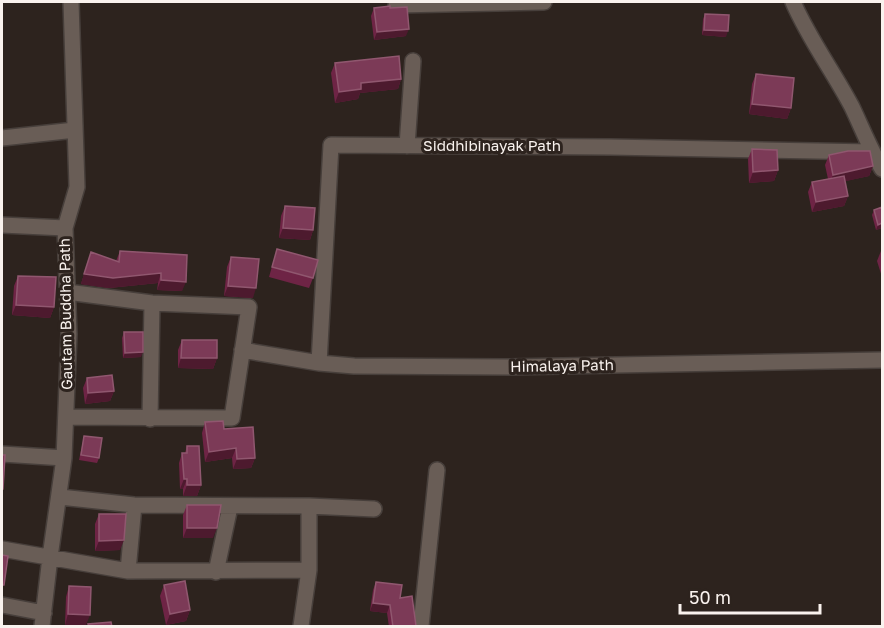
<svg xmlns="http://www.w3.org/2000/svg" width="884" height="628" font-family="'Golos Text',sans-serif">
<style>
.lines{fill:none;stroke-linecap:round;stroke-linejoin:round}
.minor-casing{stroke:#473f3b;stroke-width:18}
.minor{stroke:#695d56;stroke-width:15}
.wall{fill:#6e2445}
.shaded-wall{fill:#4d1a2e}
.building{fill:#7c3a57;stroke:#90576f;stroke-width:1.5}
.labels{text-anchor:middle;stroke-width:6;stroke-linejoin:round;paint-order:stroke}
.street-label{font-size:15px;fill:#f9f2ee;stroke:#2d231e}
</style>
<rect width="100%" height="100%" fill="#2d231e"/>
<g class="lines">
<g class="minor-casing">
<path id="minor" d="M793,2C809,39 833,71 852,107C862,128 870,149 882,169
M396,5L544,2
M2,138L75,130
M407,146L413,61
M2,225L65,228
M242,350L319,363L354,366L507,367L882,360
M319,363L331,145L610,147L872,152
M66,417L232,418L249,307L152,303L67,292
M150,419L152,303
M2,454L64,458
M60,497L134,505L309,506L374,509
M2,549L128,571L309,570
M128,571L134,505
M216,572L230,507
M2,605L44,613
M42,626L50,557L64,458L69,334L65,228L77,187L71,2
M301,626L309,570V506
M421,626L437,470"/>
</g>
<use href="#minor" class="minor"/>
</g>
<path class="wall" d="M374,8L406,36L374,40L371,16Z
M705,14L726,37L702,35L703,19Z
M335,63L401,79L398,89L360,93L358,99L335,103L331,73Z
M756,74L791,108L787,119L749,114L752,84Z
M752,149L778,170L774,181L749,183L748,159Z
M829,155L873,166L869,176L845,181L848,196L844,206L812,212L808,192L812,182L828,179L825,165Z
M285,206L313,230L310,240L279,238L281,216Z
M874,210L882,228L876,230L872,215Z
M277,249L313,278L309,288L269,277Z
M120,251L187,255L182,291L157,290L158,283L109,288L81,284L91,252L116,261Z
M881,251H882V277L877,261Z
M231,257L253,298L224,296L227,267Z
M18,276L54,307L50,318L12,315L14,286Z
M124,332L141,357L123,358L122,338Z
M182,340L217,358L213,369L178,368V350Z
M87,378L114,391L110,401L85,404L83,388Z
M205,422L224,429L255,458L251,468L233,469L232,458L205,462L202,433Z
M84,436L99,458L97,463L79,460L83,441Z
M187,446L201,485L197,496H183V489H180L179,463L182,453H185Z
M187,505L213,538H183V515Z
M99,514L120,550L95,551V524Z
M376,582L400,598L416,627H389L387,613L370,611L373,590Z
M164,585L190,610L186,621L166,625L160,596Z
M69,586L86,625H65L66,597Z"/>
<path class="shaded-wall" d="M409,29L406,36L374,40L377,32Z
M704,30L728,31L726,37L702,35Z
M401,79L398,89L360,93L358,99L335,103L339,92L361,83Z
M752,104L791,108L787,119L749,114Z
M873,166L869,176L829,185L833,175Z
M778,170L774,181L749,183L753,172Z
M848,196L844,206L812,212L816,202Z
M882,223V228L876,230L878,225Z
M283,228L313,230L310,240L279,238Z
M161,273L158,283L109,288L81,284L84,274Z
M161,280L186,282L182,291L157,290Z
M228,286L256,288L253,298L224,296Z
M16,305L54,307L50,318L12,315Z
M143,352L141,357L123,358L125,353Z
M181,358H217L213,369L178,368Z
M114,391L110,401L85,404L88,393Z
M236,448L232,458L205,462L209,452Z
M255,458L251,468L233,469L237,459Z
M184,479H187L183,489H180Z
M187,485H201L197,496H183Z
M187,528H217L213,538H183Z
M124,540L120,550L95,551L99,541Z
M373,603L390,605L387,613L370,611Z
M190,610L186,621L166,625L170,614Z
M68,614L90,615L86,625H65Z"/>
<path class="building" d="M390,6V8L407,7L409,29L377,32L374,8Z
M705,14L729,15L728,31L704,30Z
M399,56L401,79L361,83V89L339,92L335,63Z
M756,74L794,78L791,108L752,104Z
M752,149L777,150L778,170L753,172Z
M848,151H870L873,166L833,175L829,155Z
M844,176L848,196L816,202L812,182Z
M285,206L315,208L313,230L283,228Z
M882,207V223L878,225L874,210Z
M277,249L318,260L313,278L272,267Z
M120,251L187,255L186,282L161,280V273L113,278L84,274L91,252L119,262Z
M231,257L259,259L256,288L228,286Z
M18,276L56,277L54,307L16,305Z
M124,332H143V352L125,353Z
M182,340H217V358H181Z
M112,375L114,391L88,393L87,378Z
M223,421L224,429L253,427L255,458L237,459L236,448L209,452L205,422Z
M84,436L102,438L99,458L81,455Z
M187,446H199L201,485H187V479H184L182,453H187Z
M2,455H5L3,489H2Z
M187,505H221L217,528H187Z
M99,514H126L124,540L99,541Z
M2,555L8,556L4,585H2Z
M185,581L190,610L170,614L164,585Z
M376,582L402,585L400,598L412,596L416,626L393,627L390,605L373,603Z
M69,586L91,587L90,615L68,614Z
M111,622L112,627H89L88,624Z"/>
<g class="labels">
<g class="street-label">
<text x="492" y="151">Siddhibinayak Path</text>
<text transform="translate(66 314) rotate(-91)" y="5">Gautam Buddha Path</text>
<text transform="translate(562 366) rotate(-1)" y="5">Himalaya Path</text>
</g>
</g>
<rect width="884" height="628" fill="none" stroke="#f9f2ee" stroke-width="6"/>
<path d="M680 604v9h140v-9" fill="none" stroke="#f9f2ee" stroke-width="3"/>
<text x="689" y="604" font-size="18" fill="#f9f2ee" stroke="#2d231e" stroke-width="4.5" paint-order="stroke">50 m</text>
</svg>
